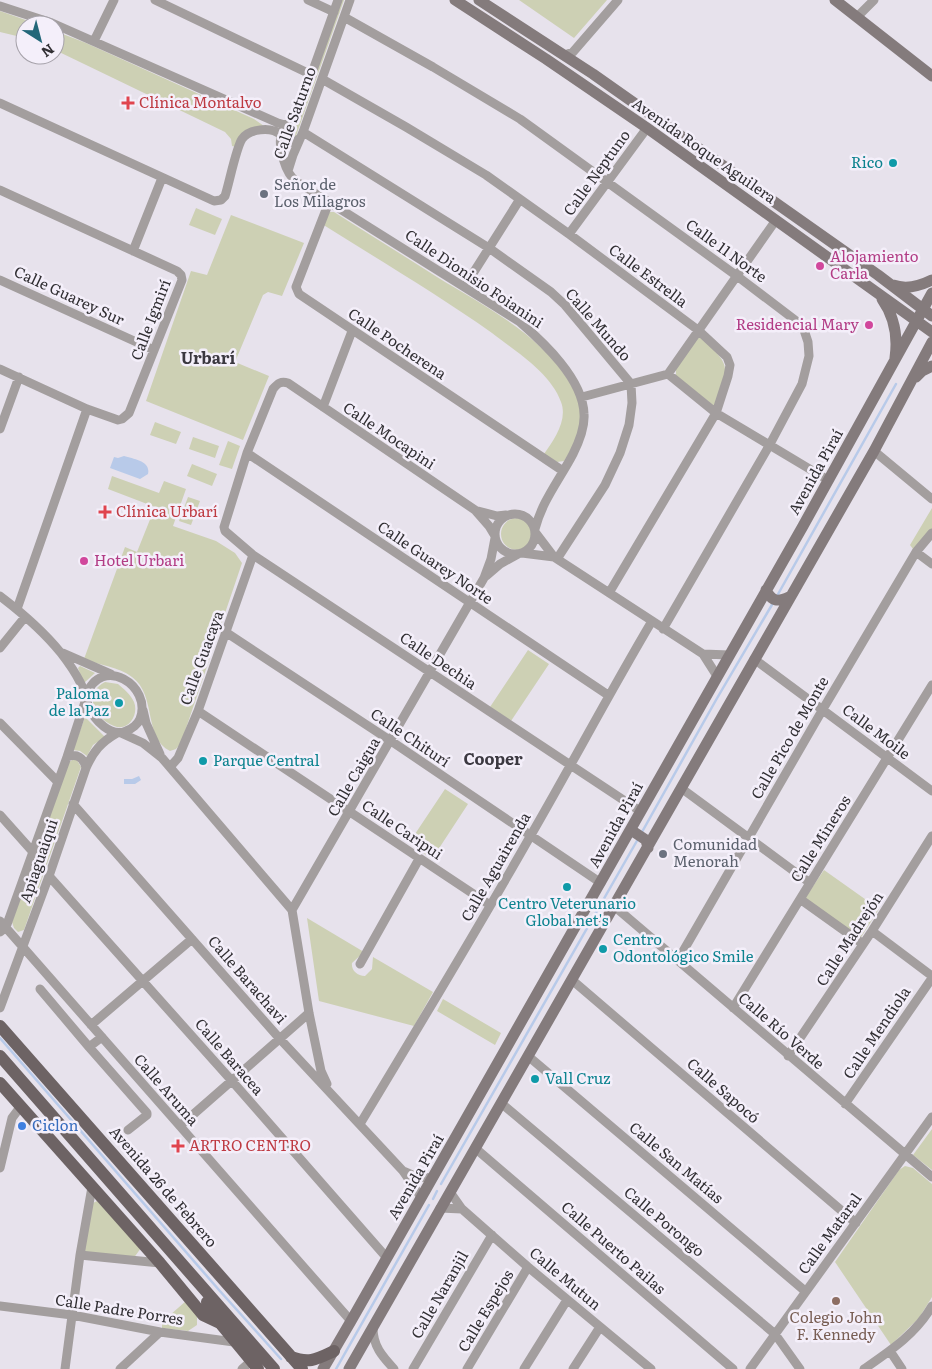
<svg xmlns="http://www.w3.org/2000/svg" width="932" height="1369" font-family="Literata,serif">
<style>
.green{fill:#cdd0b4}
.water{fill:#b8cae9}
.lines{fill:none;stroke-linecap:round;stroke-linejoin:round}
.stream{stroke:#b8cae9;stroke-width:2.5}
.street{stroke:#a39e9e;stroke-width:9}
.secondary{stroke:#847b7c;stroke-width:11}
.primary{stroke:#6d6364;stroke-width:12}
.health-dot{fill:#e0444e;stroke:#f4effa;stroke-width:2}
.culture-dot{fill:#0f9aa8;stroke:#f4effa;stroke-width:2}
.worship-dot{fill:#6b7280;stroke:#f4effa;stroke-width:2}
.hotel-dot{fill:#d1479c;stroke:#f4effa;stroke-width:2}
.shop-dot{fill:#3f7fe0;stroke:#f4effa;stroke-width:2}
.education-dot{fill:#8d6e63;stroke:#f4effa;stroke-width:2}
.labels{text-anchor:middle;stroke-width:5;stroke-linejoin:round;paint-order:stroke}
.health-label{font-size:15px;fill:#be3a42;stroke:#f4effa;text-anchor:start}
.street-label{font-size:15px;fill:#312f33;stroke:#f4effa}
.culture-label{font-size:15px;fill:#0d838f;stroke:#f4effa;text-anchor:start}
.worship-label{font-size:15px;fill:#5b616d;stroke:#f4effa;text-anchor:start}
.hotel-label{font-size:15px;fill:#b23c85;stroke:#f4effa;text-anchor:start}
.shop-label{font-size:15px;fill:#366cbe;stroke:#f4effa;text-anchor:start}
.education-label{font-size:15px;fill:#785e54;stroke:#f4effa}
.neighbourhood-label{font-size:16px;font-weight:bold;fill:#3b3840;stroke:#f4effa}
</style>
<rect width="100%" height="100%" fill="#e7e2ec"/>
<path class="green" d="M342,0H344L296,136L292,138H287L285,132L286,130L299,122Z
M519,0H607L574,38Z
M0,11L40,25H25V38L0,32Z
M55,31L86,43L254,119L264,126L236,147L232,146L231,139L225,132L55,50Z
M196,208L222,219L215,235L189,225Z
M330,212H334C368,234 403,255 437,277C484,306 541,334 570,383C573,387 576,391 578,396C585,417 577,443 564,461L557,462L544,454C554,440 568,420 561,402C551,373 515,351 492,333C437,294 379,260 322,224L325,217Z
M231,215L304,243L282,296L268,292L263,295L235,362L269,376L243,440L146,401L191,271L207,275Z
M699,336C733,367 729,365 714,406L676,376V368Z
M155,422L181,432L176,444L150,435Z
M193,437L219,446L215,458L189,449Z
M228,441L240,446L232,469L219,465Z
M192,464L217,474L212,486L187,476Z
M112,476L159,493L164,481L186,489L173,526L216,541L235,553L242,563L181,743L176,749L170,751C143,738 157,695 132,677C119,667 99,665 84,659L125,547L137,552L155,507L108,489Z
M188,497L200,501L191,525L179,521Z
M932,508V530L913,549L910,545Z
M501 534a16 16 0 1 1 32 0a16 16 0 1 1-32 0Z
M528,650L549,664L511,721L490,707Z
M80,666L95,673L84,683L78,668Z
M105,682L118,684C124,689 131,695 134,702C139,714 129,732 114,726C95,719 82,694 105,682Z
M85,717L105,737L93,745L87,756L80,751L73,750Z
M74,759L77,760L81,767L24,930L18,932L14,928L12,922L69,762Z
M445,789L468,804L432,859L409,843Z
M824,870L879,909L860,939L805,898Z
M307,918L364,952L352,963C351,970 357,976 365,976L372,969L373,957L433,992L414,1026L319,1001Z
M443,999L501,1033L495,1045L437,1011Z
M932,1129V1170L913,1155Z
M905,1166L913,1168L932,1184V1297L919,1318L891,1345L835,1262L899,1170Z
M97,1201L141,1248L133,1259L84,1253L93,1203Z
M186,1301L197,1316V1325L188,1331L162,1328V1322Z"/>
<path class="water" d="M124,456C134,459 151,461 148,474L140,479L110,468L114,457L118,458Z
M139,776L141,780L135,784H124V779H132Z"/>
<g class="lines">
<path class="stream" d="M777,596L896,384
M642,832L716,700L773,603
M0,1038L219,1290L281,1359
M441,1184L638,839
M433,1199L437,1191
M336,1369L429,1205"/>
<path class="street" d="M155,0L312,75
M308,0L334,12
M338,0L296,118C292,123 284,125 282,131C277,145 285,174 297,182L520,322C544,343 583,379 584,414C585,427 579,442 573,454C560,479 542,501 535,529
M0,6L52,23L278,123L285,125L291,123
M858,16L874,0
M344,17L433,67L520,119L737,276L795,320L804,330L808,342L809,356L802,384L769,446L663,629
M94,41L114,0
M565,55L573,52L618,0
M322,79L406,127L486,175L569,234L698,330L727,357L730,365L728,376L716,413L609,593
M0,103L214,201L221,200L225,196C229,184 236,148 242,139C249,129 271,126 281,135C284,138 285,141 290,142C294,143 297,141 300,138
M303,132L489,248L551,292L565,305L631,384L632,403L629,425L620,453L605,485L557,559
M288,171L293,155L303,132L350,0
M0,190L177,271L181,275L182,280L129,413L122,419L118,420L87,409L0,369
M329,202L296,287L299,294L563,471
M569,234L647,128
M133,251L162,178
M0,280L154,350
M465,286L520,199
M668,374L716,413L828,480
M582,397L668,374L776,220
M323,407L352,331
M0,429L19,377
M874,451L932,499
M247,453L608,695
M478,511L497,516L506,515
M495 534a20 20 0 1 1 40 0a20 20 0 1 1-40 0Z
M535,532L554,557L703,654L717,676
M495,536L489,526L475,510L288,383C281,381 278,383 273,389L247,453L224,527L225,531L253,555L640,811
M916,552L932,564
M522,553L554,557
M486,576L500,564L518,554
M0,596C21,612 45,633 61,653C68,662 75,672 80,682C82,686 85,692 86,696C87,700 87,704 89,707C94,720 111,738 126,731C132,729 138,724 140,719C153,686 101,653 86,696
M17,609L87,409
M227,633L391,741L601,883
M0,648L25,617
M63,653L111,674
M703,654L729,655
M754,659L932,791
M143,710L146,723L160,754
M198,711L490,905
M0,723L58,782
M121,733L143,743L162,758L292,910L309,1013L321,1071L327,1084
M67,757C77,753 84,758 86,768
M170,767L178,758L198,711L253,555
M681,788L810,883
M73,804L280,1039L403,1171L421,1197
M0,815L33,852
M49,876L232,1081L387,1258
M800,899L863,944
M614,906L932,1177
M292,910L484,578L491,559L495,538
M0,921L351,1321
M872,931L932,976
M0,932L6,927L67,757L86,699
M678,960L823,709L916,552L932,533
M360,964L419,859
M572,980L856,1223
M40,989L89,1047L102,1037
M0,1008L49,876L86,768C93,752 101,742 117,733
M733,1008L932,685
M91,1025L192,939
M89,1047L147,1113V1115L128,1130
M528,1056L805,1291
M788,1056L872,931L932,836
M501,1103L775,1334L800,1369
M845,1104L932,978
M360,1124C418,1028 476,932 531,835C572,764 610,692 652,621
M180,1126L309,1013
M475,1148L733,1369
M0,1168L12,1118L21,1106
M403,1171L417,1177L433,1178
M450,1192L462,1209L528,1267L651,1369
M440,1208L462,1209
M80,1255L160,1263
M0,1306L72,1315L160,1332L234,1342
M373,1328C373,1346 382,1356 394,1369
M890,1351L902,1369
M65,1369L80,1255L92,1187
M120,1369L160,1332
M242,1369L251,1361
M413,1369L492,1235
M467,1369L528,1267
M524,1369L567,1300
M573,1369L600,1327
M750,1369L932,1117
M864,1369C890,1351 916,1334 932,1306"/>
<path class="secondary" d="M455,0L546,59L647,128L932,332
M479,0L593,74L878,275L932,316
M835,0L932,76
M893,285C907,290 920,286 932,280
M882,299C894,316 898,337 895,358
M916,377L922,371L932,366
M766,590C772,602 778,602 789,597
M631,830L646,840L648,848
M323,1369L351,1321L803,526L932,293
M349,1369L874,451L932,342"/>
<path class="primary" d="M0,1026L302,1369
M0,1056L274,1369
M0,1083L160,1263L203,1315L220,1323
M207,1302L212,1308L220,1323L258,1369
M291,1357C310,1364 317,1359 334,1351"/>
</g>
<g class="health-dot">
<path d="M125.5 95.5h5v5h5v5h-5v5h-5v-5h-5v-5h5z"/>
<path d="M102.5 504.5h5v5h5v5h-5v5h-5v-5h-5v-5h5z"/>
<path d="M175.5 1138.5h5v5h5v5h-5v5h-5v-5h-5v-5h5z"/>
</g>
<g class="culture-dot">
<circle cx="893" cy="163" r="5"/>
<circle cx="119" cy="703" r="5"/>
<circle cx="203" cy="761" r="5"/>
<circle cx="567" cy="887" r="5"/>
<circle cx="603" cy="949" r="5"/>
<circle cx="535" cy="1079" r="5"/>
</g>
<g class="worship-dot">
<circle cx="264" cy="194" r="5"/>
<circle cx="663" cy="854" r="5"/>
</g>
<g class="hotel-dot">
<circle cx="820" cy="266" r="5"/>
<circle cx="869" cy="325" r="5"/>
<circle cx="84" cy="561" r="5"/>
</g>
<circle class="shop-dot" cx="22" cy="1126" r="5"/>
<circle class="education-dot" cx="836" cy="1301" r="5"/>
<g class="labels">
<g class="health-label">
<text x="139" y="108">Clínica Montalvo</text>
<text x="116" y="517">Clínica Urbarí</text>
<text x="189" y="1151">ARTRO CENTRO</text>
</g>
<g class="street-label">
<text transform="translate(295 113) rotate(-70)" y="5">Calle Saturno</text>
<text transform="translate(704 151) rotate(35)" y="5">Avenida Roque Aguilera</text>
<text transform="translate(597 173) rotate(-54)" y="5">Calle Neptuno</text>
<text transform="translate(726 251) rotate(36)" y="5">Calle 11 Norte</text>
<text transform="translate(648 276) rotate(37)" y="5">Calle Estrella</text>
<text transform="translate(474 279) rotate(34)" y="5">Calle Dionisio Foianini</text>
<text transform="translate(69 296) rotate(25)" y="5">Calle Guarey Sur</text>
<text transform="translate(151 320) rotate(-69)" y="5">Calle Igmirí</text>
<text transform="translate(598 325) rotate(49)" y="5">Calle Mundo</text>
<text transform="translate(397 344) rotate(34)" y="5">Calle Pocherena</text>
<text transform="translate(389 436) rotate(34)" y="5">Calle Mocapini</text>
<text transform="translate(816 472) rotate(-61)" y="5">Avenida Piraí</text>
<text transform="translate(435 563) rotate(34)" y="5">Calle Guarey Norte</text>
<text transform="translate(202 658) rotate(-70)" y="5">Calle Guacaya</text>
<text transform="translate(438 661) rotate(34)" y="5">Calle Dechia</text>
<text transform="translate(876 732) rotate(37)" y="5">Calle Moile</text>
<text transform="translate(410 738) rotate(34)" y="5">Calle Chiturí</text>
<text transform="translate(790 738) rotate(-60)" y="5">Calle Pico de Monte</text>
<text transform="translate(354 777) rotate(-60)" y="5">Calle Caigua</text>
<text transform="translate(616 825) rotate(-61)" y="5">Avenida Piraí</text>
<text transform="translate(402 830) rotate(34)" y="5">Calle Caripui</text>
<text transform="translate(821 839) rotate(-58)" y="5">Calle Mineros</text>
<text transform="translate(39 861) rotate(-71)" y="5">Apiaguaiqui</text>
<text transform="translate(496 867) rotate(-60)" y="5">Calle Aguairenda</text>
<text transform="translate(850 939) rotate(-57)" y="5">Calle Madrejón</text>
<text transform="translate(247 980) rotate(49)" y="5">Calle Barachavi</text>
<text transform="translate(781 1031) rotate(41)" y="5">Calle Río Verde</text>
<text transform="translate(877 1033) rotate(-56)" y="5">Calle Mendiola</text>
<text transform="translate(229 1057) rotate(49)" y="5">Calle Baracea</text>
<text transform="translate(166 1090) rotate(49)" y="5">Calle Aruma</text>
<text transform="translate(723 1091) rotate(41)" y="5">Calle Sapocó</text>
<text transform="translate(676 1163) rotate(40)" y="5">Calle San Matías</text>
<text transform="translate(416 1177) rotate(-60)" y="5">Avenida Piraí</text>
<text transform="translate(163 1187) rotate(49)" y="5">Avenida 26 de Febrero</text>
<text transform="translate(664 1222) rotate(40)" y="5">Calle Porongo</text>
<text transform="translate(830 1234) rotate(-54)" y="5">Calle Mataral</text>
<text transform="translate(613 1248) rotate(41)" y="5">Calle Puerto Pailas</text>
<text transform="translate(565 1279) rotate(40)" y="5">Calle Mutun</text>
<text transform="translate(440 1295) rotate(-60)" y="5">Calle Naranjil</text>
<text transform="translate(119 1310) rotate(9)" y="5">Calle Padre Porres</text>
<text transform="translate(486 1311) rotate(-59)" y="5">Calle Espejos</text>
</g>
<g class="culture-label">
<text x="883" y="168" text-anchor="end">Rico</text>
<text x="109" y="699" text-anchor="end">Paloma<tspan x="109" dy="17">de la Paz</tspan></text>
<text x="213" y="766">Parque Central</text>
<text x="567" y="909" text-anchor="middle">Centro Veterunario<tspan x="567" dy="17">Global net's</tspan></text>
<text x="613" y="945">Centro<tspan x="613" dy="17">Odontológico Smile</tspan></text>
<text x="545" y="1084">Vall Cruz</text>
</g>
<g class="worship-label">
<text x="274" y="190">Señor de<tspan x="274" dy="17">Los Milagros</tspan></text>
<text x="673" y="850">Comunidad<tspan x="673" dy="17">Menorah</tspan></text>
</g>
<g class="hotel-label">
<text x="830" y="262">Alojamiento<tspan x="830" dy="17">Carla</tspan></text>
<text x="859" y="330" text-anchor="end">Residencial Mary</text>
<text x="94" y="566">Hotel Urbari</text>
</g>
<g class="shop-label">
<text x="32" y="1131">Ciclon</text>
</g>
<g class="education-label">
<text x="836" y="1323">Colegio John<tspan x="836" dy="17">F. Kennedy</tspan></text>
</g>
<g class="neighbourhood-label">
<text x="208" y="364">Urbarí</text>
<text x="493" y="765">Cooper</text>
</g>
</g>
<g transform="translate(40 40) rotate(144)"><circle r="24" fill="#f4effa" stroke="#a6a2aa"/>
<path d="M0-4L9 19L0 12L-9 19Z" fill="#236779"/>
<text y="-8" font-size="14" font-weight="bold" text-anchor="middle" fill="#312f33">N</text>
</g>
</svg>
